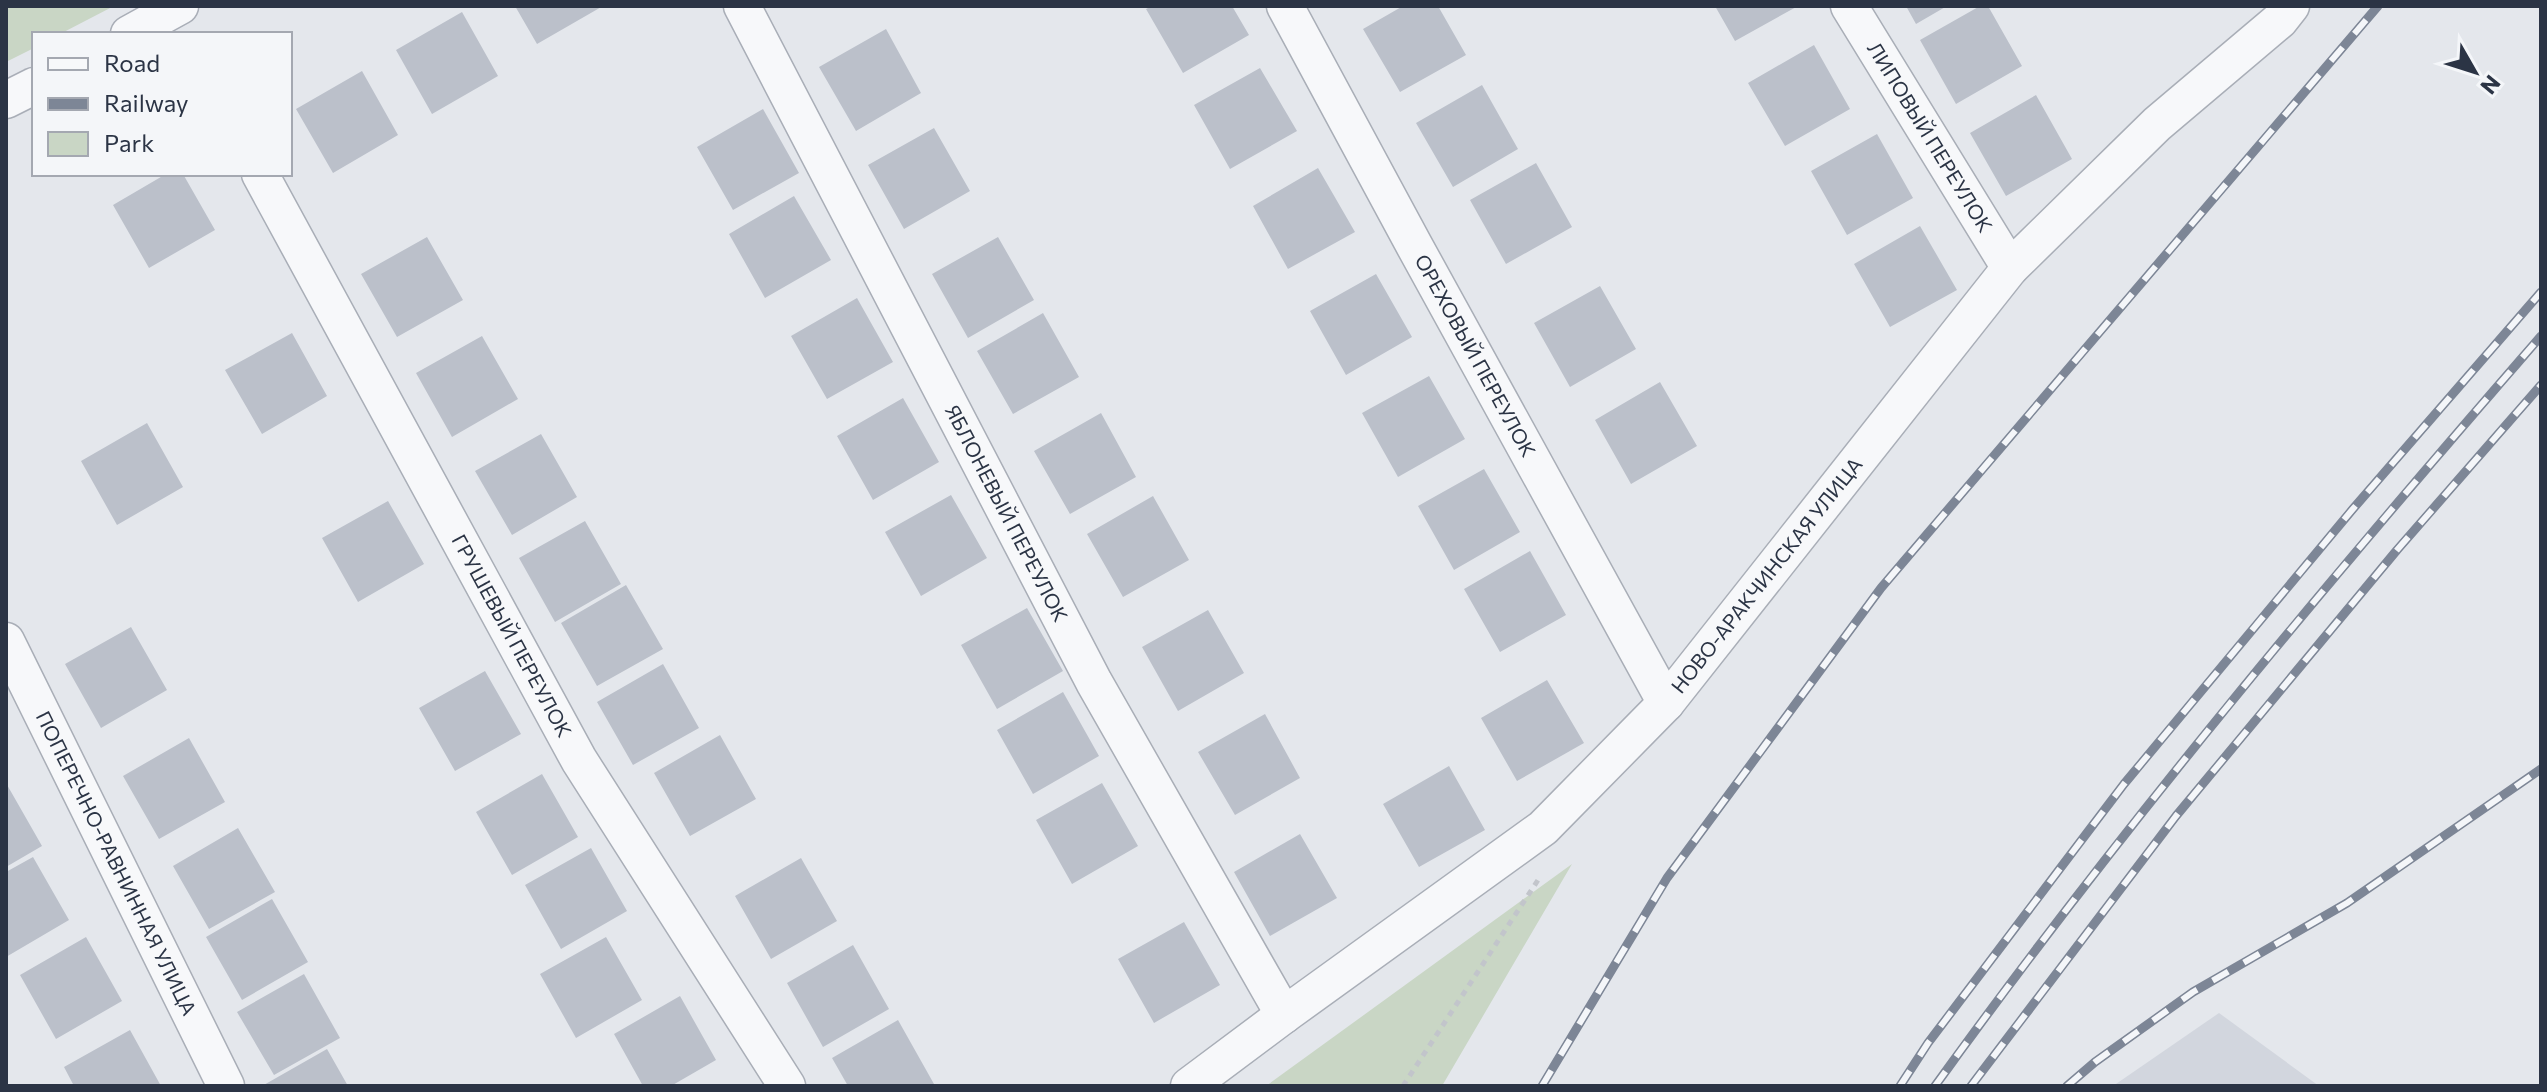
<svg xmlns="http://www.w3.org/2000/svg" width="2547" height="1092" font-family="Commissioner,sans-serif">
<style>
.built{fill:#d2d6de}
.green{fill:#c9d6c5}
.building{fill:#bbc0ca}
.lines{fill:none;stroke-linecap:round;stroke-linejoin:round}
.minor-casing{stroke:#a9aeb7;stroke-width:39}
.path{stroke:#c2c5cb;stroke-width:5;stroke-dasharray:6 6;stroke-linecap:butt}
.minor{stroke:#f7f8fa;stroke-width:36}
.rail-casing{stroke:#7d8696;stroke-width:9}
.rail{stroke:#f4f6f9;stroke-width:6;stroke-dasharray:18;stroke-linecap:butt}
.labels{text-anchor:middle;stroke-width:6;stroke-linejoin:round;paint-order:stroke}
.street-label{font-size:20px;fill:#2b3445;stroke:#f4f6f9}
</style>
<rect width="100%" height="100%" fill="#e4e7ec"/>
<path class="built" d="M2219,1013L2319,1086H2113Z"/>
<path class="green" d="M6,6H114L60,34H34V48L6,62Z
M1572,864L1442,1086H1266Z"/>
<path class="building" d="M515,6H603L537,44Z
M1152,6H1232L1249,35L1183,73L1146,9Z
M1403,6H1438L1466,55L1400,92L1363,29Z
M1715,6H1798L1735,41Z
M1906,6H1947L1916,24Z
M1980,6H1988L2022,66L1956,104L1920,40Z
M462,12L498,76L432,114L396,50Z
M886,29L921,93L856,131L819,67Z
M1814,45L1850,109L1785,146L1748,83Z
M1260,68L1297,131L1230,169L1194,105Z
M362,71L398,135L333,173L296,109Z
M1482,85L1518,149L1453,187L1416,123Z
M2036,95L2072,159L2006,196L1970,133Z
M763,109L799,173L733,210L697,147Z
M934,128L970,191L904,229L868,165Z
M1877,134L1913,198L1847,235L1811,171Z
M1536,163L1572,227L1506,264L1470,200Z
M1318,168L1355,232L1288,269L1253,206Z
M166,174H183L215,230L149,268L113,205Z
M794,196L831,260L765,298L729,234Z
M1920,226L1957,290L1890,327L1854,264Z
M427,237L463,300L397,337L361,274Z
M998,237L1034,300L968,338L932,274Z
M1376,274L1412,337L1346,375L1310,311Z
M1600,286L1636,349L1570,387L1534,323Z
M857,298L893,362L827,399L791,336Z
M1043,313L1079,377L1013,414L977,351Z
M292,333L327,396L262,434L225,370Z
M482,336L518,399L452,437L416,373Z
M1429,376L1465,439L1398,477L1362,413Z
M1660,382L1697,446L1631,484L1595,420Z
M903,398L939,462L873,500L837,436Z
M1101,413L1136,477L1070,514L1034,451Z
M147,423L183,487L117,525L81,461Z
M541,434L577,497L512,535L475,471Z
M1484,469L1520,532L1454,570L1418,506Z
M951,495L987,558L921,596L885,532Z
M1153,496L1189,560L1123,597L1087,534Z
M388,501L424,564L358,602L322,538Z
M585,521L621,584L555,622L519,558Z
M1530,551L1566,615L1500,652L1464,589Z
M626,585L663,649L597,686L561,623Z
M1027,608L1063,671L997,709L961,645Z
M1208,610L1244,673L1178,711L1142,647Z
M131,627L167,690L101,728L65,664Z
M663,664L699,728L633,765L597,702Z
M485,671L521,734L455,771L419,708Z
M1547,680L1584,743L1517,781L1481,718Z
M1063,692L1099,756L1033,794L997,730Z
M1265,714L1300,778L1235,815L1198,752Z
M720,735L756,799L690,836L654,773Z
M189,738L225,802L159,839L123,776Z
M1449,766L1485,830L1419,867L1383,804Z
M542,774L578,837L512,875L476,812Z
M6,783L42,846L6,867Z
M1102,783L1138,846L1072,884L1036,820Z
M238,828L275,892L209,929L173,866Z
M1300,834L1337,898L1270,936L1234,872Z
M591,848L627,911L561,949L525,885Z
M33,857L69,920L6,957V872Z
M801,858L837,921L771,959L735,896Z
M272,899L308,962L242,1000L206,937Z
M1184,922L1220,985L1154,1023L1118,959Z
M86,937L122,1001L56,1039L20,975Z
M606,937L642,1000L576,1038L540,974Z
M853,945L889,1009L823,1047L787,983Z
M304,974L340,1038L274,1075L237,1012Z
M680,996L716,1060L671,1086H643L614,1034Z
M898,1020L934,1084L931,1086H848L832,1058Z
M130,1030L161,1086H74L64,1067Z
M327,1049L348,1086H262Z"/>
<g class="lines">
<g class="minor-casing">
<g id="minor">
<path id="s1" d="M742,6L1094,682L1284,1015"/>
<path id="s2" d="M1285,6L1414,245L1666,703"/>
<path id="s3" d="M1849,6L2010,268"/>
<path d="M129,34L180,6"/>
<path d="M6,100L34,86"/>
<path id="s4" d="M260,174L579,760L787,1086"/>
<path id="s5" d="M6,641L226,1086"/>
<path id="s6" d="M1189,1086L1284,1015L1543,828L1666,703L2010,268L2157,124L2280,20L2291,6"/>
</g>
</g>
<path class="path" d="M1403,1086L1538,880"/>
<use href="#minor" class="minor"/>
<g class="rail-casing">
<path id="rail" d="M1542,1086L1667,878L1881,588L2378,6
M1900,1086L1928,1043L2124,784L2352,510L2541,292
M1935,1086C2123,825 2330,579 2541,336
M1971,1086L2176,816L2397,550L2541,385
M2067,1086L2095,1062L2193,992L2347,903L2541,769"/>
</g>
<use href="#rail" class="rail"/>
</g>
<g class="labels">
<g class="street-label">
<text dy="7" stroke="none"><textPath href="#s3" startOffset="154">ЛИПОВЫЙ ПЕРЕУЛОК</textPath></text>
<text dy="7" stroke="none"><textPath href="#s2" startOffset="398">ОРЕХОВЫЙ ПЕРЕУЛОК</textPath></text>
<text dy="7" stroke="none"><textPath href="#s1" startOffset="572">ЯБЛОНЕВЫЙ ПЕРЕУЛОК</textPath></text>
<text dy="7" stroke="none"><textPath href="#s6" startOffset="776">НОВО-АРАКЧИНСКАЯ УЛИЦА</textPath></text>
<text dy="7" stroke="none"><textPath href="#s4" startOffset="526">ГРУШЕВЫЙ ПЕРЕУЛОК</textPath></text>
<text dy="7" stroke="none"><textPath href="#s5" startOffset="248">ПОПЕРЕЧНО-РАВНИННАЯ УЛИЦА</textPath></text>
</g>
</g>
<rect width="2547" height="1092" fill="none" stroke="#2b3445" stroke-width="16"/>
<rect x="32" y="32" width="260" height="144" fill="#f4f6f9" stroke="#a4a8b1" stroke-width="2"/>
<rect x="48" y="58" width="40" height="12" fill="#f7f8fa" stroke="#a4a8b1" stroke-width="2"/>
<text x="104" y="72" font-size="24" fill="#2b3445">Road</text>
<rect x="48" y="98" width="40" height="12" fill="#7d8696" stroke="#a4a8b1" stroke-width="2"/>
<text x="104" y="112" font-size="24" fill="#2b3445">Railway</text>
<rect x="48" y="132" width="40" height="24" fill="#c9d6c5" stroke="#a4a8b1" stroke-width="2"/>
<text x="104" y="152" font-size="24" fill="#2b3445">Park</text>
<g transform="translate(2475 72) rotate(129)" stroke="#f4f6f9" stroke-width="6" paint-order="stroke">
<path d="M0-6L14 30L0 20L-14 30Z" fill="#2b3445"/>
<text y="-12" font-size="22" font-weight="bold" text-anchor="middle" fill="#2b3445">N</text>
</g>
</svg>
